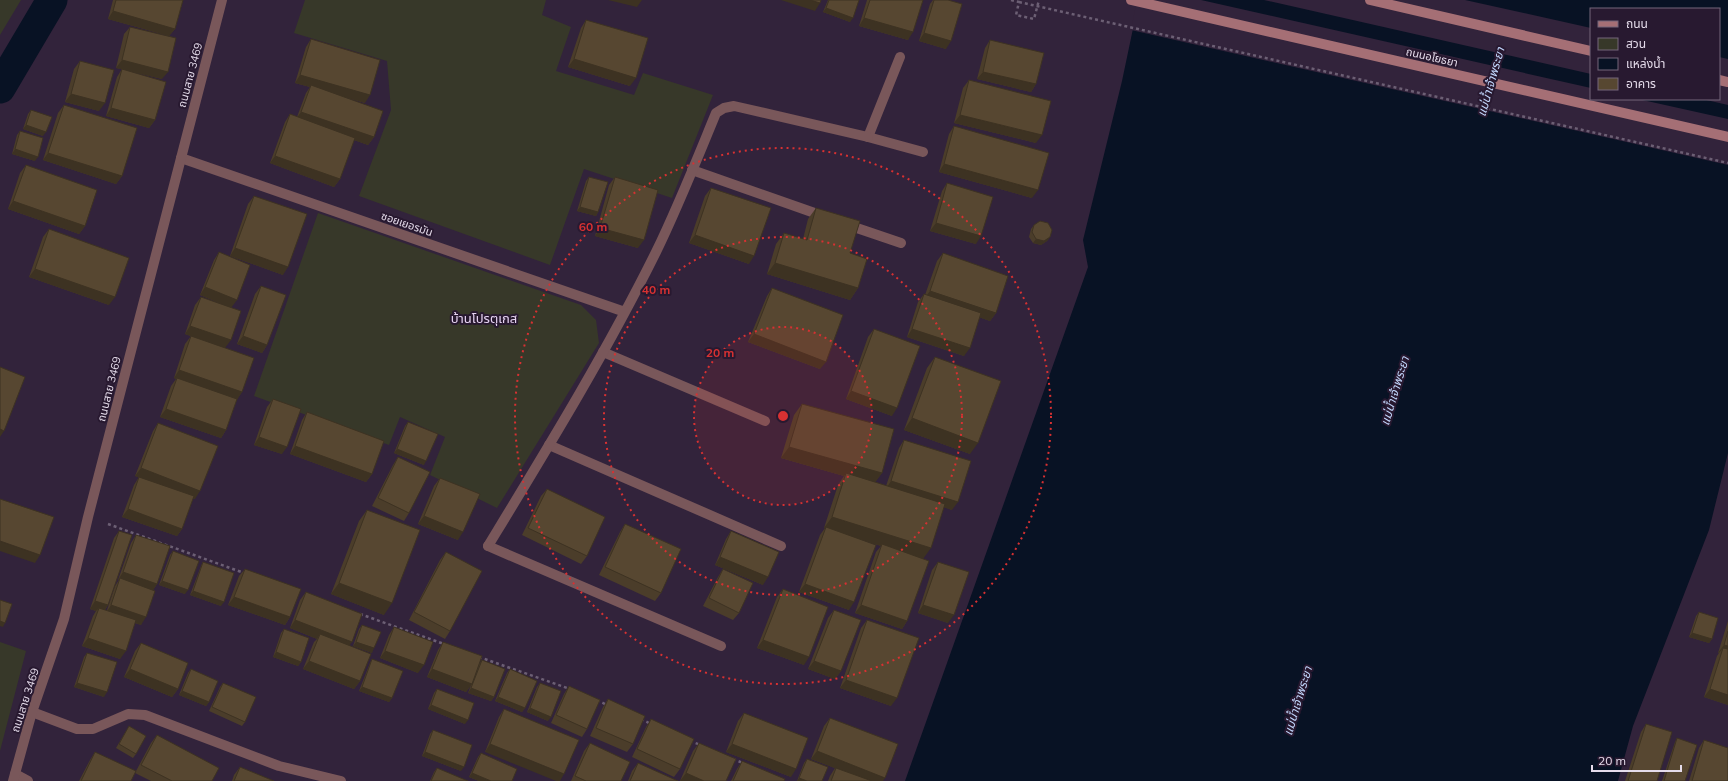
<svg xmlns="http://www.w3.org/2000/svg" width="1728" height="781" font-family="Mulish,'Noto Sans Thai',sans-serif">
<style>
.green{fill:#373829}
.water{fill:#081224;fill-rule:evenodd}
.pier{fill:#32233b}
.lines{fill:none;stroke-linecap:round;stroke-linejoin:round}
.canal{stroke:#081224;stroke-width:31}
.path{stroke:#6c5f74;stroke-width:2.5;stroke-dasharray:3 3;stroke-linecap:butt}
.service{stroke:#79575a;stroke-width:10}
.minor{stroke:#79575a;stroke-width:10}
.tertiary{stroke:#79575a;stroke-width:10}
.secondary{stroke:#a56f75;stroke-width:10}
.path-bridge{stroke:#6c5f74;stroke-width:2.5;stroke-dasharray:3 3;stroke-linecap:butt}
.wall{fill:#4b3d2a}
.shaded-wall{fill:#3d3222}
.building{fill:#574731;stroke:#3d3222}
.ring{fill:none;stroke:#d73132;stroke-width:2;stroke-dasharray:2 4}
.labels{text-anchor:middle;stroke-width:4;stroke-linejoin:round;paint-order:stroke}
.street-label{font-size:11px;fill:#e5dceb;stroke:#281930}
.water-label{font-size:12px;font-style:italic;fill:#c3d8fe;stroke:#281930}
.quarter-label{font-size:13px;fill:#e7d4f3;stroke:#281930}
.centre{fill:#d73132;stroke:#281930;stroke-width:2}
.ring-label{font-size:12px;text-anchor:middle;font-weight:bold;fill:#d73132;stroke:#281930;stroke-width:4;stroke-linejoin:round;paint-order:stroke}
</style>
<rect width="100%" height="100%" fill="#32233b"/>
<path class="green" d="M0,0H21L0,35Z
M305,0H546L542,15L571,27L556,71L634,95L643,73L713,95L672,198L584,169L550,265L359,196L391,110L387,61L294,33Z
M318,213L581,305L596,320L599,343L497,508L430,475L445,437L400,417L389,445L254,396Z
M0,642L26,651L0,751Z"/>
<path class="water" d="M1139,0H1728V453L1709,530L1633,726L1618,781H905L1088,267L1083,240L1122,81ZM1591,9H1719V99H1591Z"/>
<path class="pier" d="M1137,0H1201L1591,88V99H1638L1728,119V165L1131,30Z
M1264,0H1465L1591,28V74Z
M1719,57L1728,59V105L1702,99H1719Z"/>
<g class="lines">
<path class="canal" d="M0,88L52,0"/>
<path class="path" d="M1011,0L1019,2L1016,15L1034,19L1039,0
M108,524L244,573
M360,614L444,644
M479,657L570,689
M597,700L607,705
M641,719L651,724
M690,741L701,745
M733,759L743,763"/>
<path class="service" d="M900,57L868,137L923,152
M692,170L826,217
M845,224L901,243
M603,352L765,421
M549,445L781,546
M488,546L721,646
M15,774L28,781"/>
<path class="minor" d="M181,158L625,312
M488,546C547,449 606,353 656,252C678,207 697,159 716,113L724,108L734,106L868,137
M32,712L77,729H93L128,714L145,715L279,766L341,781"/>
<path class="tertiary" d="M13,781L32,712L64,619L88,517L222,0"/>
<path class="secondary" d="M1131,0L1728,137
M1370,0L1591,51
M1719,80L1728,82"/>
<path class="path-bridge" d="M1019,2L1728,163"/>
</g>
<path class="wall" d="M113,0H183L175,29L169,36L108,19Z
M828,0H859L850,22L823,12Z
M867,0H923L908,40L859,26Z
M933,0H948L946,49L919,41L930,4Z
M586,20L630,86L568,67L581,28Z
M130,27L162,79L125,70L155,120L149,128L106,116L117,77L122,69L116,68L124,34Z
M311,39L365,103L344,97L374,137L368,145L354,140L340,179L334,187L270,163L285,122L290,114L297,117L306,93L310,87L295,83L306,47Z
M990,40L1036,84L1031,92L977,79L985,48Z
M80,61L99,111L65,102L74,69Z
M969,80L1036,143L954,123L963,88Z
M64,105L122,176L116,184L43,160L58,113Z
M31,110L43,136L23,129L28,114Z
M954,126L1032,198L939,172L949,134Z
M20,131L35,161L12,154L17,135Z
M26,165L85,226L79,234L8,209L20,173Z
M589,177L598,212L596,216L577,211L586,181Z
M615,177L638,248L595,236L609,185Z
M947,183L976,244L930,231L942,191Z
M711,188L749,264L689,243L705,196Z
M254,196L283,275L230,256L248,204Z
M816,208L850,253L858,288L850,300L767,274L776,244L784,233L803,239L808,219Z
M1034,225L1050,237L1047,241L1041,245L1033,243L1029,237L1031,229Z
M49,229L109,305L29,277L43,237Z
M219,252L231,308L225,348L242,392L237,399L226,430L221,438L160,417L171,386L176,379L174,378L185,344L191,336L222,347L185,334L195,305L201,297L229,307L200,295L214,260Z
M943,253L996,313L990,321L979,317L964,356L907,337L918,302L924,294L925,295L937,261Z
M261,286L267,345L262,353L237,344L255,294Z
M772,288L820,369L748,342L767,296Z
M874,329L892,416L846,399L868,337Z
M935,357L970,454L904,430L927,368Z
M273,399L282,454L254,445L267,407Z
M802,404L882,473L875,482L886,486L899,448L904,440L952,510L944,507L923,559L907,621L902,629L855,613L876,552L881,546L862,540L849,610L799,592L820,535L825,528H824L838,485L844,476L781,458L794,415Z
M307,412L372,474L366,482L290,454L302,420Z
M408,422L424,465L394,453L405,426Z
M158,423L195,499L193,498L182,529L177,536L122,517L134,485L139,477L135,476L153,431Z
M398,457L409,513L404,521L372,506L393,465Z
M440,478L458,540L418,524L434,486Z
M547,489L587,556L581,564L522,535L541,496Z
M367,510L384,615L331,594L359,521Z
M625,524L661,593L655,601L599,575L620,532Z
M119,531L108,605L105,610H107L115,586L119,580H118L131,543L136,535L157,584L153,590L141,625L135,623L120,659L82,646L93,616L96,611L90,609L114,538Z
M731,531L763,585L715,565L726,539Z
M173,551L185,594L159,585L170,555Z
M446,552L450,631L445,639L409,620L440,560Z
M203,562L221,606L190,595L201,566Z
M938,562L948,623L918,613L932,570Z
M245,569L290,617L285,625L228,605L239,576Z
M723,569L739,613L733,620L703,606L718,577Z
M783,589L804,665L757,648L777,597Z
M306,592L349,646L360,681L354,689L303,669L314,642L317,639L290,628L300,600Z
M834,610L841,671L835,679L808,669L828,618Z
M1699,612L1712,639L1709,643L1689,637L1696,616Z
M867,620L891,706L840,688L861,628Z
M1728,621V705L1704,697L1717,656L1719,653H1718Z
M362,625L372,653L353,646L359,629Z
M394,627L418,673L380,658L389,635Z
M284,629L301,662L298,666L273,657L281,633Z
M443,642L472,684L466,692L427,677L438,650Z
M141,643L178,689L172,697L124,677L135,651Z
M87,653L104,697L74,687L84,657Z
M372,659L392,698L389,702L359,691L370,663Z
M482,660L494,697L491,701L468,693L479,664Z
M191,669L209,702L206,706L179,695L188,673Z
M510,669L525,708L522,712L495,701L507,673Z
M223,683L245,722L242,726L209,711L220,687Z
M540,683L548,721L527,712L537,687Z
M569,686L587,729L582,737L551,723L564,694Z
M437,689L465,724L428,709L434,693Z
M608,699L633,744L627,752L590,736L603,707Z
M504,709L579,740L485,752L499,717Z
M744,713L791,777L726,752L738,721Z
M830,718L883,781H828L830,776L835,768L811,759L824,726Z
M651,719L680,769L674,777L632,757L646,727Z
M1646,724L1657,781H1625L1641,732Z
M129,726L136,754L133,758L116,748Z
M433,730L461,771L422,756L430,734Z
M157,735L212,781H151L135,773L151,743Z
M1677,738L1685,781H1662L1675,742Z
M1704,740L1728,781H1689L1699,748Z
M590,743L621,781H571L584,751Z
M699,743L726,781H680L693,751Z
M95,752L131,781H79L90,760Z
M481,753L512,781H479L469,777L478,757Z
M807,759L822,781H797L804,763Z
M742,761L784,781H731L737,769Z
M638,763L678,781H628L632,771Z
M240,767L274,781H232L234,775Z
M437,768L468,781H430L434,772Z"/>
<path class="shaded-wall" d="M608,0H642L637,7Z
M781,0H810L820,3L815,11Z
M826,8L853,18L850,22L823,12Z
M113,11L175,29L169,36L108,19Z
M864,18L913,32L908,40L859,26Z
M924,33L951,41L946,49L919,41Z
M574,59L636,78L630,86L568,67Z
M122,60L168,72L162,79L116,68Z
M983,72L1036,84L1031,92L977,79Z
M300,75L370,95L365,103L310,87L311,85L310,87L295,83Z
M71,94L105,103L99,111L65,102Z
M111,108L155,120L149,128L106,116Z
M301,112L374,137L368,145L296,119Z
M960,115L1042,135L1036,143L954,123Z
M26,125L46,132L43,136L23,129Z
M15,149L38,157L35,161L12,154Z
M48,153L122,176L116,184L43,160Z
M275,156L340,179L334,187L270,163Z
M944,164L1038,190L1032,198L939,172Z
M13,201L85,226L79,234L8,209Z
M580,207L598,212L596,216L577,211Z
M936,223L981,236L976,244L930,231Z
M600,228L644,240L638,248L595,236Z
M695,235L754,256L749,264L689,243Z
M1050,237L1047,241L1041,245L1033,243L1036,239Z
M235,248L288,267L283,275L230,256Z
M775,263L858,288L850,300L767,274Z
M35,269L115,297L109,305L29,277Z
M205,287L237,300L231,308L200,295Z
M930,291L996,313L990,321L924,299Z
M190,326L231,340L225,348L185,334Z
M912,329L970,348L964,356L907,337Z
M754,334L826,362L820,369L748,342Z
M243,336L267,345L262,353L237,344Z
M179,370L242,392L237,400L177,378L176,379L174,378Z
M851,391L897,408L892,416L846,399Z
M166,409L226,430L221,438L160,417Z
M912,418L978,443L970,454L904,430Z
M0,429L4,431L0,437Z
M259,437L287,447L282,454L254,445Z
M295,446L372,474L366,482L290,454Z
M789,447L882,473L874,484L846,473L844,476L781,458Z
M397,449L426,461L424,465L394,453Z
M141,468L200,491L195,499L135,476Z
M891,481L958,502L952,510L886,489Z
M128,509L182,529L177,536L122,517Z
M424,516L463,532L458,540L418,524Z
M832,517L931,548L923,559L882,544L881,546L824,528Z
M0,541L40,555L35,563L0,551Z
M720,557L768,577L763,585L715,565Z
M123,572L157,584L152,592L120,578L119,580H118Z
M162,581L188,590L185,594L159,585Z
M339,583L392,603L384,615L331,594Z
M805,584L854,602L849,610L799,592Z
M193,591L224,602L221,606L190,595Z
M234,597L290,617L285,625L228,605Z
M95,601L108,605L103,613L99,608L96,611L90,609Z
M111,605L146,617L141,625L106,613Z
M861,605L907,621L902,629L855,613Z
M923,605L954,615L948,623L918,613Z
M295,620L352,642L346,650L320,634L317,639L290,628Z
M0,621L5,623L3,627L0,626Z
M1692,633L1712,639L1709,643L1689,637Z
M88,638L126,651L120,659L82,646Z
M763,640L809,657L804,665L757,648Z
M356,642L374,648L372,653L353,646Z
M1724,645L1728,646V656L1723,648L1719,653H1718Z
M385,651L424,665L418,673L380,658Z
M276,652L301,662L298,666L273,657Z
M309,661L360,681L354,689L303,669Z
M814,661L841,671L835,679L808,669Z
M130,669L178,689L172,697L124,677Z
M432,669L472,684L466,692L427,677Z
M846,680L897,698L891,706L840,688Z
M77,683L107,692L104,697L74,687Z
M362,687L392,698L389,702L359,691Z
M471,688L494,697L491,701L468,693Z
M1710,689L1728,695V705L1704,697Z
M182,691L209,702L206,706L179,695Z
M498,697L525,708L522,712L495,701Z
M431,705L468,720L465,724L428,709Z
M530,708L551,717L548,721L527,712Z
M490,744L564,774L560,781H556L485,752Z
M732,744L796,769L791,777L726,752Z
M817,751L885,778L883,781H868L811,759Z
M425,752L464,767L461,771L422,756Z
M472,773L491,781H479L469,777Z
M686,773L704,781H680Z
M799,778L807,781H797Z"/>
<path class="building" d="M116,0H183L175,29L113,11Z
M810,0H821L820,3Z
M829,0H859L853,18L826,8Z
M870,0H923L913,32L864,18Z
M934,0H948L962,4L951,41L924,33Z
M586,20L648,38L636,78L574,59Z
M130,27L176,38L168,72L122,60Z
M311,39L380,60L370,95L300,75Z
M990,40L1044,53L1036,84L983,72Z
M80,61L114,70L105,103L71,94Z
M122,69L166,82L155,120L111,108Z
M969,80L1051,101L1042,135L960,115Z
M311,85L383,111L374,137L301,112Z
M64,105L137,128L122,176L48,153Z
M31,110L52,117L46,132L26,125Z
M290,114L355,138L340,179L275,156Z
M954,126L1049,153L1038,190L944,164Z
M20,131L43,138L38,157L15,149Z
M26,165L97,190L85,226L13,201Z
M589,177L608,182L598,212L580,207Z
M615,177L658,190L644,240L600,228Z
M947,183L993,197L981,236L936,223Z
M711,188L771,208L754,256L695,235Z
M254,196L307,214L288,267L235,248Z
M816,208L860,221L850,253L867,259L858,288L775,263L784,233L807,240Z
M1040,221L1048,223L1052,230L1050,237L1044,241L1036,239L1032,232L1034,225Z
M49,229L129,258L115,297L35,269Z
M219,252L250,265L237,300L205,287Z
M943,253L1008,276L996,313L930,291Z
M261,286L286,295L267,345L243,336Z
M772,288L843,315L826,362L754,334Z
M924,294L981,313L970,348L912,329Z
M201,297L241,311L231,340L190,326Z
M874,329L920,346L897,408L851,391Z
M191,336L254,358L242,392L179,370Z
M935,357L1001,381L978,443L912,418Z
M0,367L25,377L4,431L0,429Z
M177,378L237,399L226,430L166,409Z
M273,399L301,409L287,447L259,437Z
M802,404L894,429L882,473L789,447Z
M307,412L384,441L372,474L295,446Z
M408,422L438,434L426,461L397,449Z
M158,423L218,446L200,491L141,468Z
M904,440L971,461L958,502L891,481Z
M398,457L430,472L409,513L378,498Z
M846,473L945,504L931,548L832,517Z
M139,477L194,496L182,529L128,509Z
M440,478L480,494L463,532L424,516Z
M547,489L605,517L587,556L528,528Z
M0,499L54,517L40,555L0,541Z
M367,510L420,530L392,603L339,583Z
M625,524L681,549L661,593L605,567Z
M826,527L876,545L854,602L805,584Z
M119,531L132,535L108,605L95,601Z
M731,531L779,552L768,577L720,557Z
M136,535L170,546L157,584L123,572Z
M882,544L929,561L907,621L861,605Z
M173,551L199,561L188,590L162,581Z
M446,552L482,571L450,631L414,612Z
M203,562L234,573L224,602L193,591Z
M938,562L969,572L954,615L923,605Z
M245,569L301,589L290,617L234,597Z
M723,569L753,583L739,613L709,598Z
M120,578L155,591L146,617L111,605Z
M783,589L828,607L809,657L763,640Z
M306,592L362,614L352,642L295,620Z
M0,600L12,604L5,623L0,621Z
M99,608L136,620L126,651L88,638Z
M834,610L861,620L841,671L814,661Z
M1699,612L1718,618L1712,639L1692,633Z
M867,620L919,638L897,698L846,680Z
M362,625L381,632L374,648L356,642Z
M394,627L433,642L424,665L385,651Z
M284,629L309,638L301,662L276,652Z
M1728,631V646L1724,645Z
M320,634L371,654L360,681L309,661Z
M443,642L482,656L472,684L432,669Z
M141,643L188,663L178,689L130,669Z
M1723,648L1728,649V695L1710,689Z
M87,653L117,662L107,692L77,683Z
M372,659L403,671L392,698L362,687Z
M482,660L505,669L494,697L471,688Z
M191,669L218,681L209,702L182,691Z
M510,669L537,681L525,708L498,697Z
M223,683L256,697L245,722L212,707Z
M540,683L561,691L551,717L530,708Z
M569,686L600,700L587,729L556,715Z
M437,689L474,703L468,720L431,705Z
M608,699L645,716L633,744L596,728Z
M504,709L579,740L564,774L490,744Z
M744,713L808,738L796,769L732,744Z
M830,718L898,744L885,778L817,751Z
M651,719L694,739L680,769L637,749Z
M1646,724L1672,732L1657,781H1628Z
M129,726L146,736L136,754L119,744Z
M433,730L472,745L464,767L425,752Z
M157,735L219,768L212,781H172L141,765Z
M1677,738L1697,745L1685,781H1664Z
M1704,740L1728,748V781H1692Z
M590,743L630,762L621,781H586L575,776Z
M699,743L736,759L726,781H704L686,773Z
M95,752L136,771L131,781H81Z
M481,753L517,769L512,781H491L472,773Z
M807,759L828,767L822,781H807L799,778Z
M742,761L785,779L784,781H733Z
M638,763L678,781H630Z
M240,767L274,781H234Z
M437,768L468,781H431Z
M836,768L872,781H831Z"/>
<circle cx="783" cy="416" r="89" fill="#d73132" fill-opacity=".12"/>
<g class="ring">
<circle cx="783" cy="416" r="89"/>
<circle cx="783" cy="416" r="179"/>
<circle cx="783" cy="416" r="268"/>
</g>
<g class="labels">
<g class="street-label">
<text transform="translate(1432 57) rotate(13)" y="4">ถนนอโยธยา</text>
<text transform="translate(190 75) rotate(-75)" y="4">ถนนสาย 3469</text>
<text transform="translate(407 224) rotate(19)" y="4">ซอยเยอรมัน</text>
<text transform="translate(109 389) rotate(-76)" y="4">ถนนสาย 3469</text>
<text transform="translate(25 700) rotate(-72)" y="4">ถนนสาย 3469</text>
</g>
<g class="water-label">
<text transform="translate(1491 82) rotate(-74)" y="4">แม่น้ำเจ้าพระยา</text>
<text transform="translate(1395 391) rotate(-73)" y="4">แม่น้ำเจ้าพระยา</text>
<text transform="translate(1298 701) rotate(-73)" y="4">แม่น้ำเจ้าพระยา</text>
</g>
<g class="quarter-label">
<text x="484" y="323">บ้านโปรตุเกส</text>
</g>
</g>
<circle cx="783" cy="416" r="6" class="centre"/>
<g class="ring-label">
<text x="593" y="231">60 m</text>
<text x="656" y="294">40 m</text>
<text x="720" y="357">20 m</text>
</g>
<rect x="1590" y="8" width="130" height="92" fill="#281930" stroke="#74677b"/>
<rect x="1598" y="21" width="20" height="6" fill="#a56f75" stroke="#74677b"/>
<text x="1626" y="28" font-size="12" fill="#e5dceb">ถนน</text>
<rect x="1598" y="38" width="20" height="12" fill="#373829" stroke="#74677b"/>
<text x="1626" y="48" font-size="12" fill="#e5dceb">สวน</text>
<rect x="1598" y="58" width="20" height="12" fill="#081224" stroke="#74677b"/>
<text x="1626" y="68" font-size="12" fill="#e5dceb">แหล่งน้ำ</text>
<rect x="1598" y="78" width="20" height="12" fill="#574731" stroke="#74677b"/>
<text x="1626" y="88" font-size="12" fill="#e5dceb">อาคาร</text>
<path d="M1592 765v6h89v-6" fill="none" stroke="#e5dceb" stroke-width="2"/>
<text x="1598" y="765" font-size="12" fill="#e5dceb" stroke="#281930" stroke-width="3" paint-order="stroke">20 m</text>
</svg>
